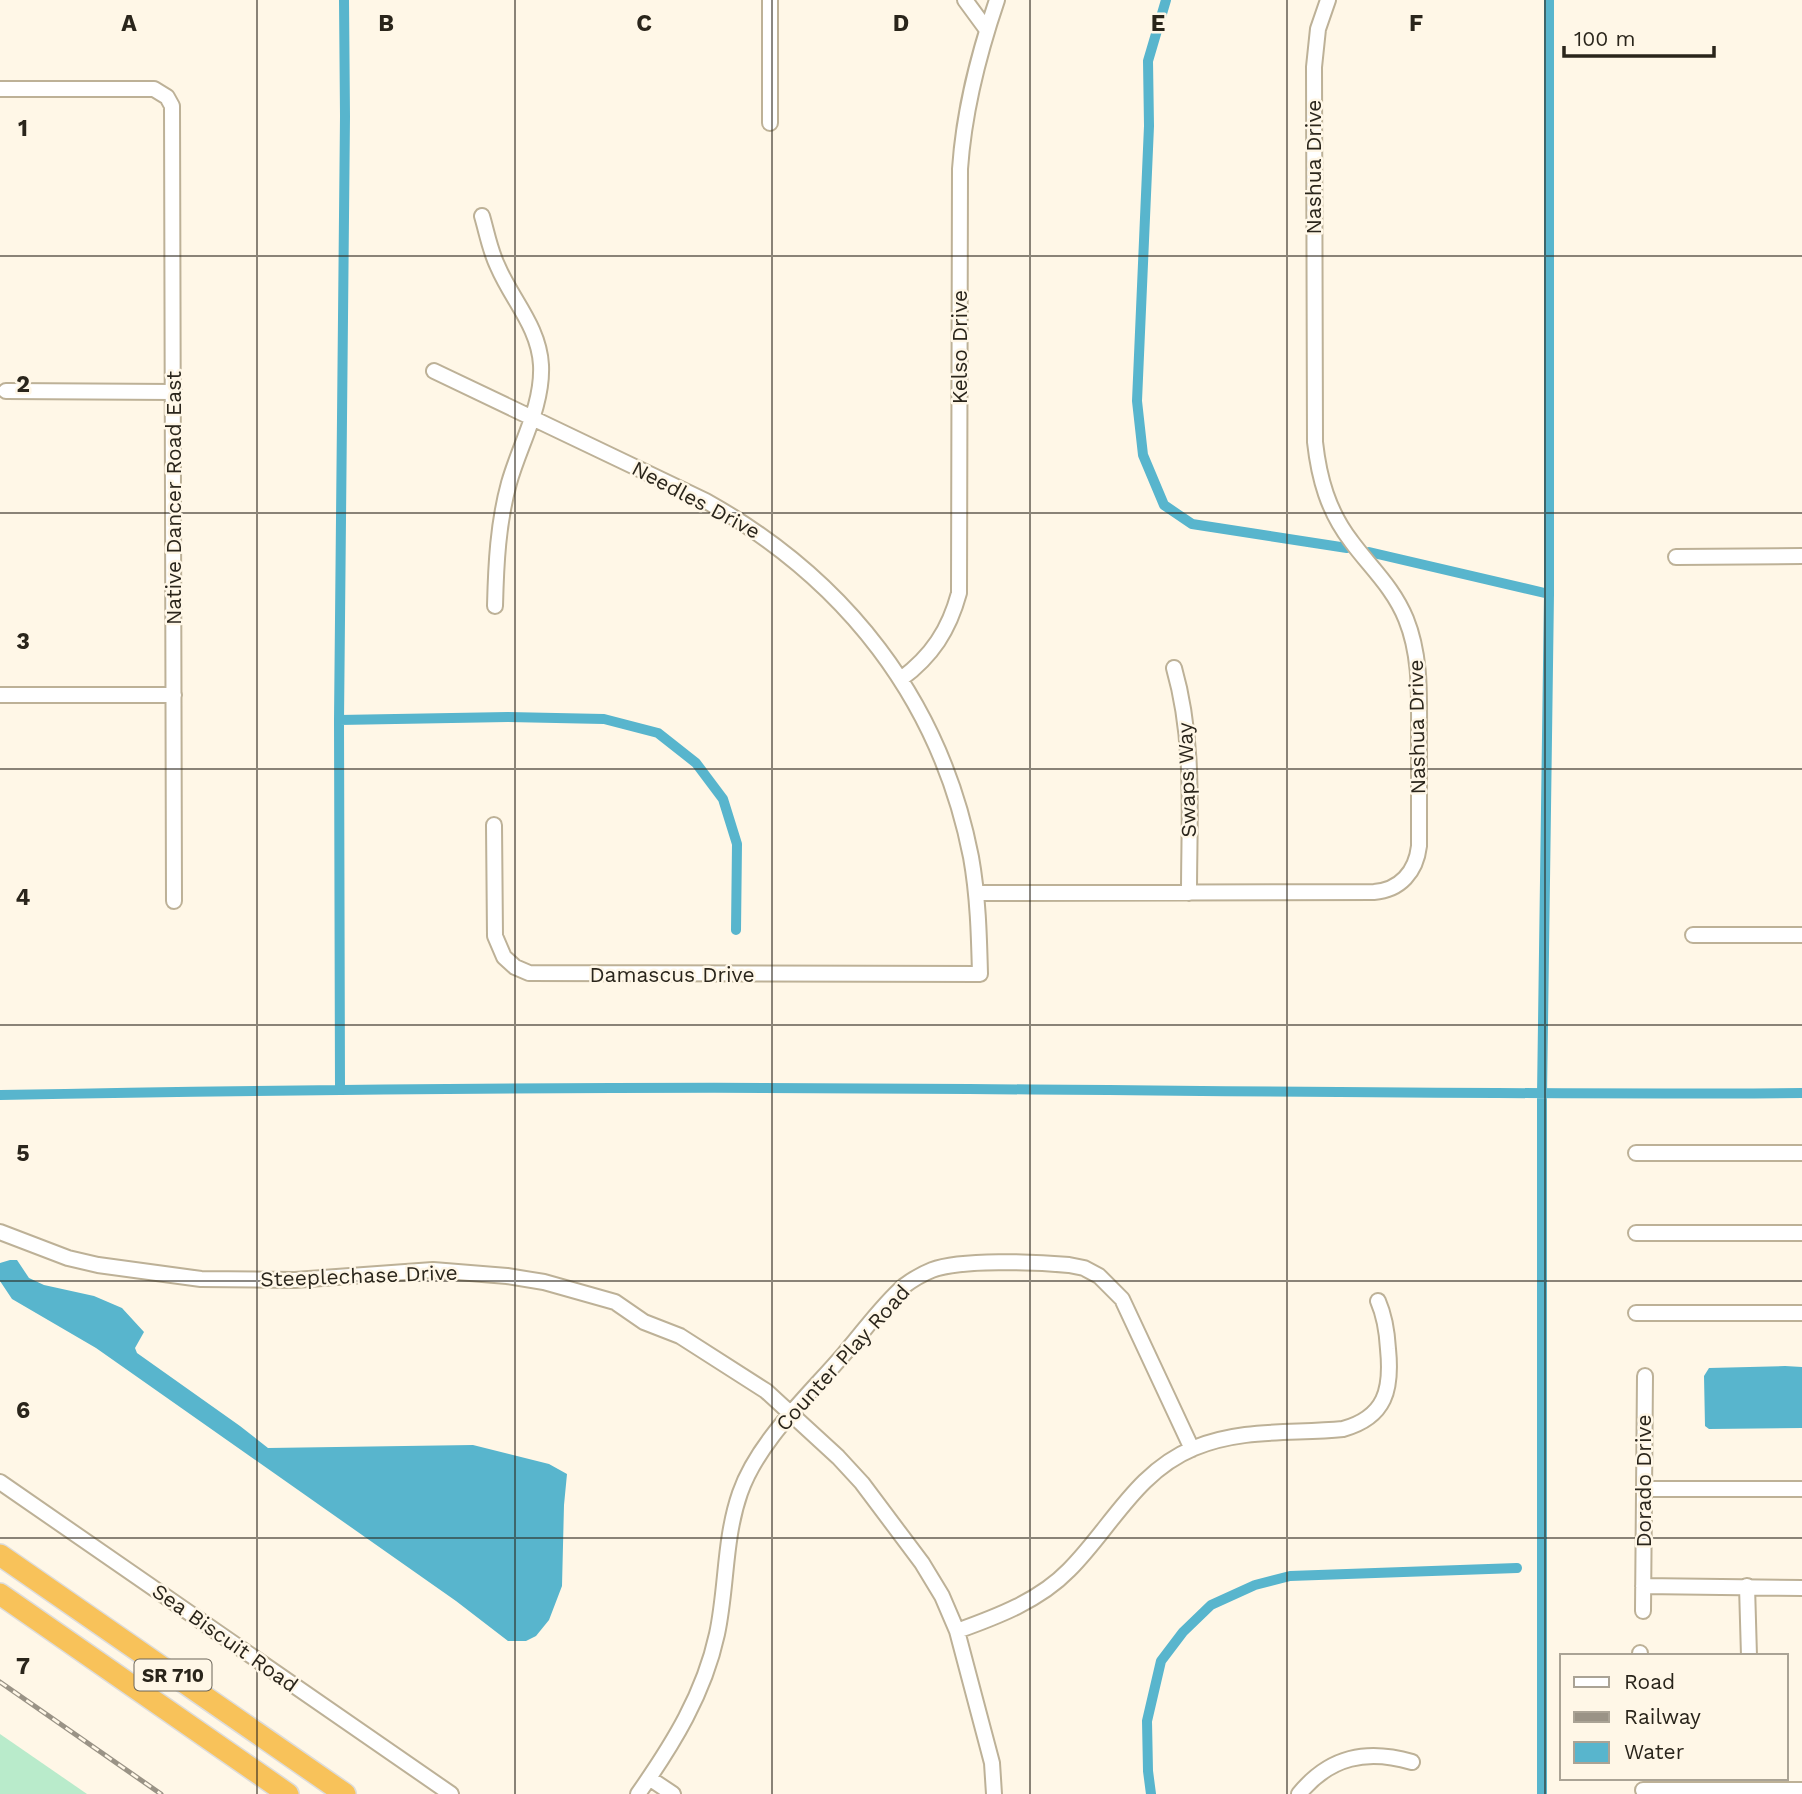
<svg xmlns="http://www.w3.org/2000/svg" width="1802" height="1794" font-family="'Work Sans',sans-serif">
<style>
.green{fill:#b9ebcb}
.water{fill:#58b5cd}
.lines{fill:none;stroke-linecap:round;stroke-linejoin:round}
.canal{stroke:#58b5cd;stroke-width:10}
.minor-casing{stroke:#bdb197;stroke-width:18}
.highway-casing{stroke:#dddcdb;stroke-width:24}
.minor{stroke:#fff;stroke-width:14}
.highway{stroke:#f8c25a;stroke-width:21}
.rail-casing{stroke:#9a9386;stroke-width:5}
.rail{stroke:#fff7e7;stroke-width:2.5;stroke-dasharray:8;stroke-linecap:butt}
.grid{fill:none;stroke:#2a251b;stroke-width:2;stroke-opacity:0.55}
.labels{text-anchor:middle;stroke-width:5;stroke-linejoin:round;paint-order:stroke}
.shield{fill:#fff7e7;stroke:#6a6458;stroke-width:2}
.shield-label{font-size:19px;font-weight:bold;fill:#2a251b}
.street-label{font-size:21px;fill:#2a251b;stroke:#fff7e7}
.grid-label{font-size:23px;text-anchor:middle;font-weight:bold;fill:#2a251b;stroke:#fff7e7;stroke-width:5;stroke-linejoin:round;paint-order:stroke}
</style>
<rect width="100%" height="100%" fill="#fff7e7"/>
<path class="green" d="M0,1734L87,1794H0Z"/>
<path class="water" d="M10,1260H17L29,1278L44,1285L94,1296L122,1308L144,1332L135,1348L137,1353L240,1426L268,1448L473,1445L549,1464L567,1474L564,1505L562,1586L549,1620L536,1636L526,1641H508L456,1601L96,1348L12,1299L0,1281V1263Z
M1785,1366L1802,1367V1428L1709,1429L1705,1426L1704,1376L1709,1368Z"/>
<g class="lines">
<path class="canal" d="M1166,0L1148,61L1149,126L1137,401L1143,455L1164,505L1192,524L1347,548
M1369,552L1549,594
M339,720L508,717L604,719L658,733L696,763L723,799L737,844L736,930
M340,1088L339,720L345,116L344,0
M0,1095C323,1089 646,1086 969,1089C1247,1091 1524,1095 1802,1093
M1151,1794L1148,1771L1147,1721L1161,1661L1183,1632L1211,1605L1255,1585L1290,1576L1517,1568
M1542,1794V1095L1549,594V0"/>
<g class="minor-casing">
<path id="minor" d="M770,0V123
M965,0L987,30
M0,89H154L167,97L172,106L174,901
M482,216C487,233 490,251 498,267C512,300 539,327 541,365C543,406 520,444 509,483C498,523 496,564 495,606
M434,371L706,501C845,579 940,699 971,857C978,896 979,935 980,974L529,973L515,967L504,957L495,936L494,825
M6,391L174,392
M1676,557L1802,556
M1174,668C1195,741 1189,817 1189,893
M901,679C932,656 949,630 959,593L960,169C964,110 978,56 997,0
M0,695H174
M976,893L1374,892C1400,890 1416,872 1419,846C1419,809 1419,772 1419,734C1419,695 1421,656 1406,619C1393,587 1370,567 1351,541C1328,511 1319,478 1315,442L1314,67L1318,29L1328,0
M1693,935H1802
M1636,1153H1802
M0,1232L68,1258L98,1265L201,1279L295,1280L433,1270L507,1276L544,1282L615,1302L644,1322L680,1336L766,1391L838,1457L862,1483L922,1563L942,1596L957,1631L992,1763L994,1794
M1636,1233H1802
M1636,1313H1802
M0,1482L451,1794
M1643,1489H1802
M1643,1586L1802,1588
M1747,1586L1749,1656
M1643,1611L1645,1376
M957,1631C996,1617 1039,1601 1069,1570C1111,1528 1136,1472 1194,1448C1242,1428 1292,1434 1343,1429C1386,1417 1392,1389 1388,1349C1387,1331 1385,1317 1378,1301
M1640,1653V1656
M649,1778L673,1794
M1643,1790H1802
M638,1794C673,1744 704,1694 717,1634C727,1587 724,1539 740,1493C758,1441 809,1395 844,1354C864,1331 882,1305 904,1286C912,1280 922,1274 932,1270C961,1259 1035,1262 1069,1265L1084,1268L1099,1276L1122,1299L1192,1449
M1299,1794C1330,1756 1367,1749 1412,1762"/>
</g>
<g class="highway-casing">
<path id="highway" d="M0,1555L345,1794
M0,1594L288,1794"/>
</g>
<use href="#minor" class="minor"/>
<use href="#highway" class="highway"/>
<g class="rail-casing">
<path id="rail" d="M0,1682L161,1794"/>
</g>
<use href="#rail" class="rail"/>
</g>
<path class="grid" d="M257,0V1794M515,0V1794M772,0V1794M1030,0V1794M1287,0V1794M1545,0V1794M0,256H1802M0,513H1802M0,769H1802M0,1025H1802M0,1281H1802M0,1538H1802"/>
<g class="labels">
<rect class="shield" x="134.5" y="1659.5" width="77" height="31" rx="5"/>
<g class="shield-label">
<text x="173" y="1682">SR 710</text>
</g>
<g class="street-label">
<text transform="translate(1314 167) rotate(-90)" y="7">Nashua Drive</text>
<text transform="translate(960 347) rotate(-90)" y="7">Kelso Drive</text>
<text transform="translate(174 498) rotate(-90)" y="7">Native Dancer Road East</text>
<text transform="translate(696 500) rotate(28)" y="7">Needles Drive</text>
<text transform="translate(1417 727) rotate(-91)" y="7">Nashua Drive</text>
<text transform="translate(1187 780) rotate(-92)" y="7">Swaps Way</text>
<text x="672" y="982">Damascus Drive</text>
<text transform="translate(359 1276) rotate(-2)" y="7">Steeplechase Drive</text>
<text transform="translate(843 1358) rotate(-48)" y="7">Counter Play Road</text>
<text transform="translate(1644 1481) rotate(-90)" y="7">Dorado Drive</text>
<text transform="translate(225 1638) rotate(35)" y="7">Sea Biscuit Road</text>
</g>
</g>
<g class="grid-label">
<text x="129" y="31">A</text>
<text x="386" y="31">B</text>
<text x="644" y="31">C</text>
<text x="901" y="31">D</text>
<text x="1158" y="31">E</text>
<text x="1416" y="31">F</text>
<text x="23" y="136">1</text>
<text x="23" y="392">2</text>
<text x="23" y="649">3</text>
<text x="23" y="905">4</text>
<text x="23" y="1161">5</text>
<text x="23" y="1418">6</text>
<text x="23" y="1674">7</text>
</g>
<rect x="1560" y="1654" width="228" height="126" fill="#fff7e7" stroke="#aaa395" stroke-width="2"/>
<rect x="1574" y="1677" width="35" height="10" fill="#ffffff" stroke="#aaa395" stroke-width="2"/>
<text x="1624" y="1689" font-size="21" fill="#2a251b">Road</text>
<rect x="1574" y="1712" width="35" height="10" fill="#9a9386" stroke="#aaa395" stroke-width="2"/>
<text x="1624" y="1724" font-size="21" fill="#2a251b">Railway</text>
<rect x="1574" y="1742" width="35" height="21" fill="#58b5cd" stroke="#aaa395" stroke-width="2"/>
<text x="1624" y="1759" font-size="21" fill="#2a251b">Water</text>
<path d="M1564 46v10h150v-10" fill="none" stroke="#2a251b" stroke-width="3.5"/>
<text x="1574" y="46" font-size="21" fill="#2a251b" stroke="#fff7e7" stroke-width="5" paint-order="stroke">100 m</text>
</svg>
